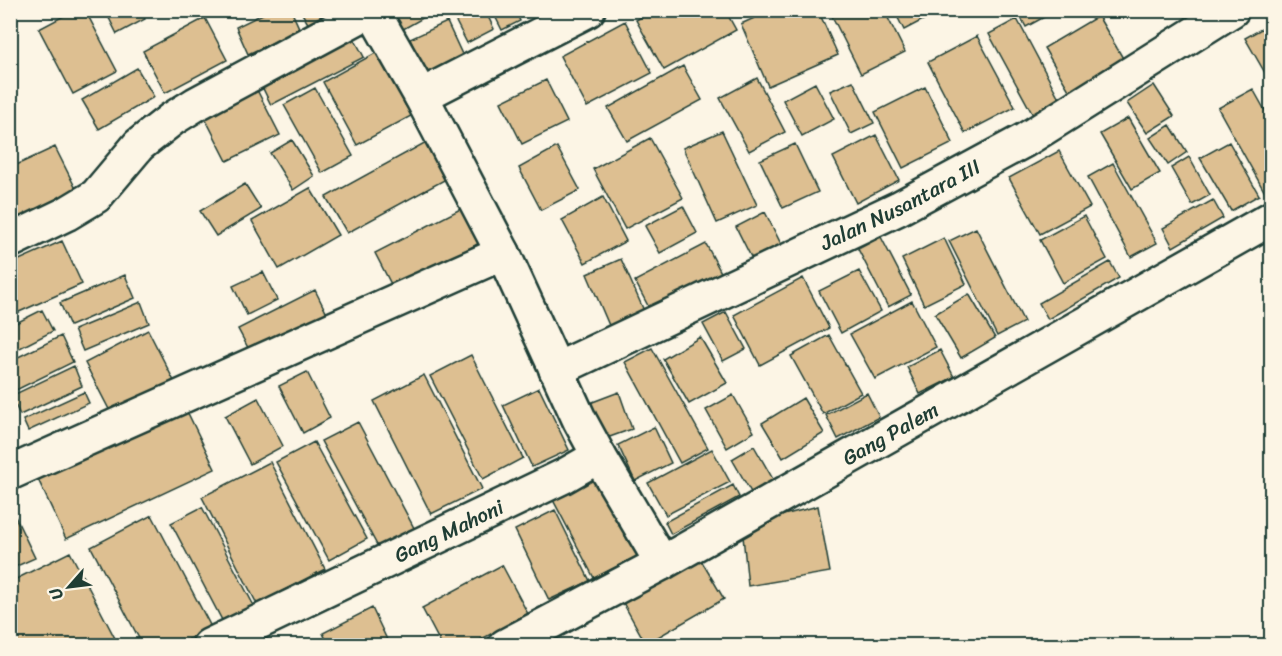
<svg xmlns="http://www.w3.org/2000/svg" width="1282" height="656" font-family="Sriracha,sans-serif">
<style>
.building{fill:#ddbf91;stroke:#1f3d34;stroke-width:1.5}
.lines{fill:none;stroke-linecap:round;stroke-linejoin:round}
.street-casing{stroke:#1f3d34;stroke-width:38}
.street{stroke:#fcf5e5;stroke-width:33}
.labels{text-anchor:middle;stroke-width:4.5;stroke-linejoin:round;paint-order:stroke}
.street-label{font-size:21px;fill:#1f3d34;stroke:#fcf5e5}
</style>
<rect width="100%" height="100%" fill="#fcf5e5"/>
<filter id="ink" filterUnits="userSpaceOnUse"><feTurbulence type="fractalNoise" baseFrequency=".0167" numOctaves="2"/><feDisplacementMap in="SourceGraphic" scale="12" xChannelSelector="R" yChannelSelector="G"/><feConvolveMatrix kernelMatrix="1 2 1 2 8 2 1 2 1" color-interpolation-filters="sRGB"/></filter>
<g filter="url(#ink)">
<path class="building" d="M75,10H85L117,71L73,94L39,29Z
M105,10H140L145,19L117,34Z
M271,10H291L300,30L248,54L236,27Z
M300,10H339L310,27Z
M386,10H437L398,32Z
M450,10H485L494,29L467,43Z
M492,10H515L520,21L502,30Z
M654,10H725L736,30L664,70L636,20Z
M772,10H818L838,55L768,86L741,24Z
M829,10H884L905,52L861,74Z
M894,10H942L904,30Z
M1017,10H1057L1026,27Z
M1098,16L1127,65L1073,97L1044,48Z
M205,18L227,60L165,93L143,51Z
M1017,19L1060,100L1033,115L989,34Z
M625,21L652,73L587,107L560,56Z
M447,22L467,65L430,83L410,39Z
M1272,23V85L1245,38Z
M348,27L364,57L271,105L256,74Z
M977,36L1015,107L965,133L928,62Z
M390,45L424,109L357,145L323,82Z
M683,66L702,100L627,141L608,108Z
M137,68L154,97L99,129L82,100Z
M757,78L785,132L749,151L720,98Z
M546,80L567,122L522,144L501,102Z
M853,81L874,123L851,134L830,91Z
M815,83L834,119L802,136L783,100Z
M1154,85L1174,116L1147,133L1127,103Z
M925,87L953,143L903,168L875,112Z
M256,88L280,135L227,161L203,114Z
M315,88L353,156L322,173L284,105Z
M1253,89L1272,123V196L1268,198L1218,108Z
M1128,118L1160,173L1132,189L1100,134Z
M1170,125L1187,152L1168,165L1150,138Z
M722,131L757,205L717,223L683,148Z
M439,135L459,172L347,233L326,197Z
M876,135L899,180L856,203L833,157Z
M650,138L683,198L625,229L593,169Z
M292,140L314,176L293,190L270,153Z
M1229,142L1259,195L1231,211L1200,158Z
M795,144L818,192L783,208L760,160Z
M55,147L77,191L10,223V168Z
M557,147L580,190L541,210L519,168Z
M1059,151L1090,207L1040,234L1009,178Z
M1189,157L1210,195L1192,205L1171,168Z
M1113,163L1157,243L1131,257L1088,177Z
M245,184L261,209L216,236L200,211Z
M310,188L338,235L279,269L252,221Z
M603,197L626,241L585,263L562,220Z
M1213,200L1223,218L1173,247L1163,228Z
M472,203L491,237L393,288L375,253Z
M683,206L697,233L660,253L645,226Z
M765,212L782,246L753,261L736,227Z
M1084,216L1107,259L1063,283L1040,240Z
M976,228L1024,322L997,336L949,241Z
M881,237L911,295L888,307L858,249Z
M944,238L966,284L924,305L902,259Z
M62,241L82,284L10,316V264Z
M706,244L726,282L655,319L635,281Z
M621,259L649,322L614,337L587,274Z
M1110,262L1119,278L1048,319L1039,303Z
M859,271L881,311L841,333L819,291Z
M263,272L277,300L247,315L233,286Z
M125,275L135,298L70,326L60,303Z
M803,278L829,328L760,365L734,315Z
M315,290L329,318L253,357L238,329Z
M969,294L995,338L961,358L935,314Z
M912,301L936,347L875,379L850,334Z
M141,302L149,323L83,351L74,330Z
M42,310L53,331L10,353V326Z
M726,312L746,349L723,361L703,324Z
M148,330L176,385L113,417L85,363Z
M829,335L861,393L823,414L791,356Z
M61,336L73,362L10,393V361Z
M700,337L727,383L689,404L663,359Z
M652,348L708,448L680,463L625,362Z
M940,350L954,377L920,394L907,367Z
M471,355L523,458L483,479L430,376Z
M74,366L82,386L20,415L11,396Z
M307,372L330,418L303,433L279,386Z
M424,375L482,489L431,514L374,401Z
M539,388L569,450L532,467L503,405Z
M84,392L89,403L28,431L23,420Z
M619,392L632,429L604,439L590,403Z
M867,393L879,417L838,439L826,415Z
M733,395L754,432L727,448L706,410Z
M258,398L283,446L250,464L225,416Z
M803,398L824,433L783,458L762,423Z
M185,407L215,469L66,539L37,477Z
M358,422L414,528L378,547L321,441Z
M654,427L671,463L635,481L618,445Z
M314,442L367,539L329,560L276,462Z
M754,446L774,481L752,494L732,459Z
M712,449L730,482L666,515L648,483Z
M270,462L325,569L257,604L202,497Z
M597,475L638,556L594,578L552,498Z
M733,485L739,497L671,534L665,522Z
M10,506L35,558L10,569Z
M818,506L830,572L748,586L742,526Z
M202,507L254,606L223,622L171,523Z
M555,510L590,581L549,600L515,530Z
M152,515L211,627L176,646H143L91,547Z
M70,552L119,646H10V582Z
M698,555L724,599L646,644L621,599Z
M502,565L528,614L469,646H442L422,608Z
M372,608L390,646H329L323,633Z"/>
<g class="lines">
<g class="street-casing">
<g id="street">
<path d="M372,10L421,96L503,253L580,421L599,456L662,563"/>
<path d="M421,96L588,10"/>
<path d="M10,241L66,214L96,196L139,145L172,119L196,104L371,10"/>
<path id="s1" d="M556,370L899,208L1025,140L1232,10"/>
<path d="M10,473L503,253"/>
<path id="s2" d="M209,646L564,476L599,456"/>
<path id="s3" d="M505,646L662,563L1272,218"/>
</g>
</g>
<use href="#street" class="street"/>
</g>
</g>
<g class="labels">
<g class="street-label">
<text dy="7" stroke="none"><textPath href="#s1" startOffset="382">Jalan Nusantara III</textPath></text>
<text dy="7" stroke="none"><textPath href="#s3" startOffset="440">Gang Palem</textPath></text>
<text dy="7" stroke="none"><textPath href="#s2" startOffset="266">Gang Mahoni</textPath></text>
</g>
</g>
<rect width="1282" height="656" fill="none" stroke="#fcf5e5" stroke-width="36"/>
<rect x="18" y="18" width="1246" height="620" fill="none" stroke="#1f3d34" stroke-width="2" filter="url(#ink)"/>
<g transform="translate(69 587) rotate(242)" stroke="#fcf5e5" stroke-width="4.5" paint-order="stroke">
<path d="M0-4.5L10 22L0 15L-10 22Z" fill="#1f3d34"/>
<text y="-9" font-size="16" font-weight="bold" text-anchor="middle" fill="#1f3d34">U</text>
</g>
</svg>
